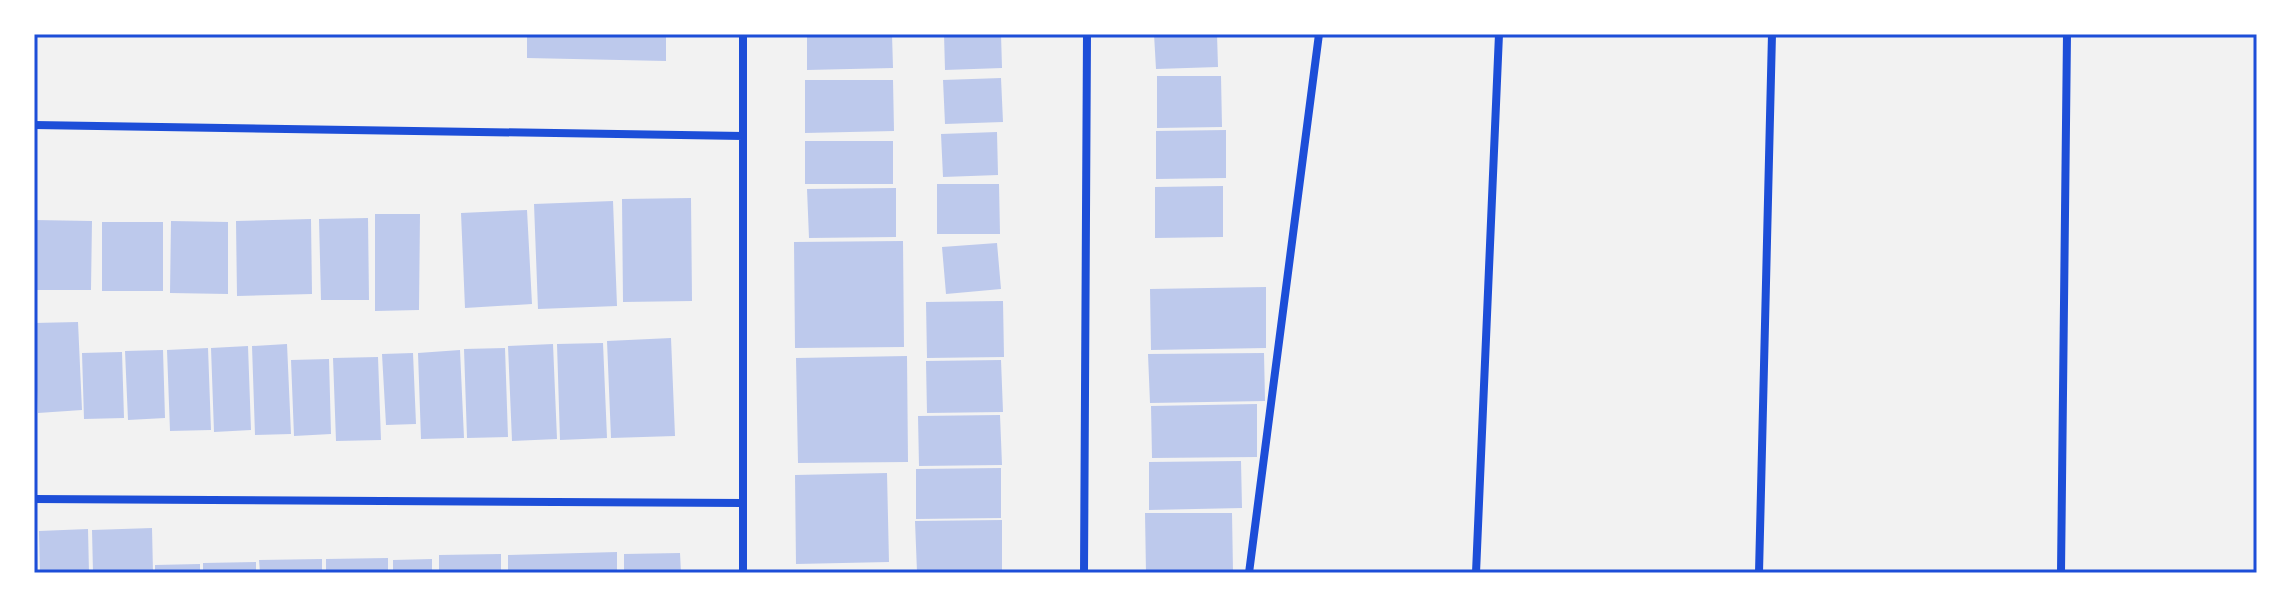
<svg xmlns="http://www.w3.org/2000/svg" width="2291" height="607" font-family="'Public Sans',sans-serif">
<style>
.building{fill:#bdc9ec}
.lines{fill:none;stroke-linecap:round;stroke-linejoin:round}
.minor{stroke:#1d4ed8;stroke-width:8}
.neatline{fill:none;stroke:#1d4ed8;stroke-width:3}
</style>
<rect width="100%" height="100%" fill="#f2f2f2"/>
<path class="building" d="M527,34H666V61L527,58Z
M807,34H892L893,68L807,70Z
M944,34H1001L1002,68L945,70Z
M1154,34H1217L1218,67L1156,69Z
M1157,76H1221L1222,127L1157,128Z
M1001,78L1003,122L945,124L943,80Z
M805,80H893L894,131L805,133Z
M1226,130V178L1156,179V131Z
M997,132L998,175L943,177L941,134Z
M805,141H893V184H805Z
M937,184H999L1000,234H937Z
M1223,186V237L1155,238V187Z
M896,188V237L809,238L807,189Z
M691,198L692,301L623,302L622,199Z
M613,201L617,306L538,309L534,204Z
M527,210L532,304L465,308L461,213Z
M375,214H420L419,310L375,311Z
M368,218L369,300H321L319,219Z
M311,219L312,294L237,296L236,221Z
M34,220L92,221L91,290H34Z
M171,221L228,222V294L170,293Z
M102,222H163V291H102Z
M903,241L904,347L795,348L794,242Z
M997,243L1001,289L946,294L942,247Z
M1266,287V348L1151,350L1150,289Z
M1003,301L1004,357L927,358L926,302Z
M78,322L82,410L38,413L34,323Z
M671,338L675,436L611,438L607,341Z
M603,343L607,438L560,440L557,344Z
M287,344L291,434L255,435L252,346Z
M553,344L557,439L512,441L508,346Z
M248,346L251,430L214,432L211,348Z
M208,348L211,430L170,431L167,350Z
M505,348L508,437L467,438L464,349Z
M163,350L165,418L128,420L125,351Z
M460,350L464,438L421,439L418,353Z
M122,352L124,418L84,419L82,353Z
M413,353L416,424L386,425L382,354Z
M1264,353L1265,401L1150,403L1148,354Z
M907,356L908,462L798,463L796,358Z
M378,357L381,440L336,441L333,358Z
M329,359L331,434L294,436L291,360Z
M1001,360L1003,412L927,413L926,361Z
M1257,404V457L1152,458L1151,406Z
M1000,415L1002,465L919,466L918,416Z
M1241,461L1242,508L1149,510V462Z
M1001,468V518L916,519V469Z
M887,473L889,562L796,564L795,475Z
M1145,513H1232L1233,572L1146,573Z
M1002,520V571L917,572L915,521Z
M152,528L153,573H93L92,530Z
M88,529L89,573H40L39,531Z
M34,541H37L38,573H34Z
M617,552V573H508V555Z
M680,553L681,573H624V554Z
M501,554V573H439V555Z
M388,558V573H326V559Z
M322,559V573H260L259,560Z
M432,559V573H393V560Z
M256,562V573H203V563Z
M200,564V573H155V565Z"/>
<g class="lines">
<path class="minor" d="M34,125L743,136
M34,499L743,503
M743,573V34
M1084,573L1087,34
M1249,573L1319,34
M1476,573L1499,34
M1759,573L1772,34
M2061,573L2067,34"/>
</g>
<rect width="2291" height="607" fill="none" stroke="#ffffff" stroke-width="72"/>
<rect x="36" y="36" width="2219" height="535" class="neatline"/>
</svg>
